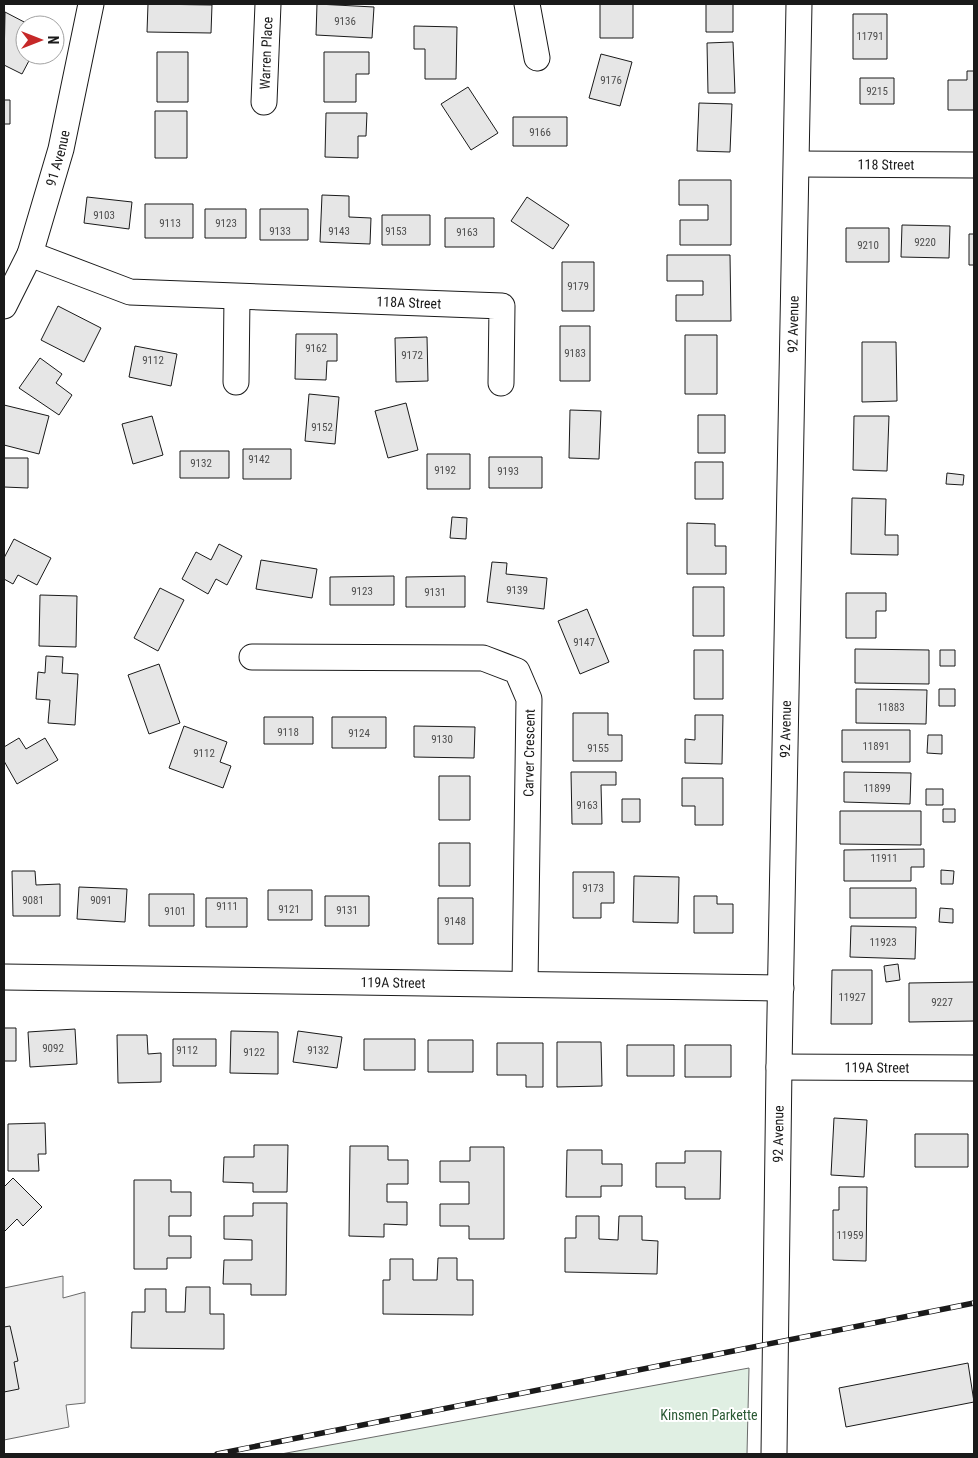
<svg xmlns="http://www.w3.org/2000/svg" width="978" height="1458" font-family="'Roboto Condensed',sans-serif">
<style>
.green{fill:#e0efe3;stroke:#6a6a6a}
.parking{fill:#ededed;stroke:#6a6a6a}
.building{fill:#e6e6e6;stroke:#1a1a1a}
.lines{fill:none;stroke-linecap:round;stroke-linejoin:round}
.minor-casing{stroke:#1a1a1a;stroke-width:27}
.minor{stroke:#fff;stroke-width:25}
.rail-casing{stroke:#1a1a1a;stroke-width:5.5}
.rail{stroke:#fff;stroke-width:4;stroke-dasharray:11;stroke-linecap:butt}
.labels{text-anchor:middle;stroke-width:4;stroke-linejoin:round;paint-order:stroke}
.number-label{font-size:11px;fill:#4d4d4d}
.street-label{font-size:14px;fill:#1a1a1a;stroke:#fff}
.park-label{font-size:14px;fill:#2b5a34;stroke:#fff}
</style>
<rect width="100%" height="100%" fill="#fff"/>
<path class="green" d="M749,1368L747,1454H281Z"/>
<path class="parking" d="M63,1276V1298L85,1292V1403L66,1405L69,1427L4,1440V1288Z"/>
<path class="building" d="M148,4L212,5L211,33L147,32Z
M317,4L374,7L372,38L316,35Z
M600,4H633V38H600Z
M706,4H733V32H706Z
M5,12L28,24L25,25V30L19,41L25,44V55H32L22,74L4,65Z
M853,14H887V59H853Z
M414,26L457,27L456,79H425V49H414Z
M733,42L735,93H708L707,43Z
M157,52H188V102H157Z
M324,52H369V74H356V102H324Z
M601,54L632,62L620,106L589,98Z
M967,71H974V110H948V80H967Z
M860,78H894V104H860Z
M468,87L498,133L471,150L441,104Z
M4,100H10V124H4Z
M699,103L732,104L730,152L697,151Z
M155,111H187V158H155Z
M326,113H367L366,136H358V158L325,157Z
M513,117H567V146H513Z
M679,180H731V245H680V220H708V205H679Z
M322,195L349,196V217L371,218L370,244L320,242Z
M87,197L132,202L129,229L84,223Z
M527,197L569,225L553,249L511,221Z
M145,204H193V238H145Z
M205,209H246V238H205Z
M260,209H308V240H260Z
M382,215H430V245H382Z
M445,218H494V247H445Z
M902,225L950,226L949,258L901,257Z
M846,228H889V262H846Z
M969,234H974V265H969Z
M667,255H730L731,321H676V295H703V281H667Z
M562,262H594V311H562Z
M58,306L101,328L84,362L41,340Z
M560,326H590V381H560Z
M296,334H337V361H327L326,380L295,379Z
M685,335H717V394H685Z
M427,337L428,381L396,382L395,338Z
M862,342H896L897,401L862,402Z
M135,346L177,354L171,386L129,377Z
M40,358L62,374L56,383L72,395L59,415L19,388Z
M309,394L339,397L335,444L305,441Z
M406,403L418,450L388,458L375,411Z
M4,405L49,416L39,454L4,445Z
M570,410L601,411L599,459L569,458Z
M698,415H725V453H698Z
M152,416L163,455L133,464L122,424Z
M854,416H889L887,471L853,470Z
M243,449H291V479H243Z
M180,451H229V478H180Z
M427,454H470V489H427Z
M489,457H542V488H489Z
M4,458H28V488L4,487Z
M695,462H723V499H695Z
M947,473L964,475L963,485L946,484Z
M852,498L886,499L885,535H898V555L851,554Z
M452,517L467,518L466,539L450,538Z
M687,523L715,524V546H726V574H687Z
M14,539L51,558L37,585L18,575L13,584L4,579V558Z
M219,544L242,556L227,585L216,579L208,594L182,579L196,552L211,560Z
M261,560L317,569L312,598L256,589Z
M492,562L507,563L506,574L547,578L544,609L487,602Z
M394,576V605H330V577Z
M465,576V607H406V577Z
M693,587H724V636H693Z
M160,588L184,600L158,651L134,638Z
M846,593H886V611H876V638H846Z
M40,595L77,596L76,647L39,646Z
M587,609L609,662L580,674L558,621Z
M855,649L929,650V684L855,683Z
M694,650H723V699H694Z
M940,650H955V666H940Z
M46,656L63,657L62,673L78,674L75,725L48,723L50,700L36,699L38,672L45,673Z
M159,664L180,723L149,734L128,675Z
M856,689L927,690L926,724L856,723Z
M939,689H955V706H939Z
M573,713H608V735H622V761H573Z
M695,715H723L722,764L685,763V739L695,740Z
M264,717H313V744H264Z
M332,717H386V748H332Z
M184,726L227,742L220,762L231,766L223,788L169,768Z
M414,726L475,727L474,758L414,757Z
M842,730H910V762H842Z
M928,735H942V754L927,753Z
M19,738L26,749L45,738L58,760L17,784L4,761V747Z
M571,772H616V785H601L602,824H572Z
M844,772L911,773L910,804L844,802Z
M439,776H470V820H439Z
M682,778H723V825H695V806H682Z
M926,789H943V805H926Z
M622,799H640V822H622Z
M943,809H955V822H943Z
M840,811H921V845L840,844Z
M439,843H470V886H439Z
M924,849V867H911V881H844V850Z
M941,870L954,871L953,884H941Z
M12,871H35L36,885L60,884V916H13Z
M573,872H614V903H601V918H573Z
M634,876L679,877L678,923L633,922Z
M79,887L127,889L125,922L77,919Z
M850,888H916V918H850Z
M268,890H312V920H268Z
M149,894H194V926H149Z
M325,896H369V926H325Z
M694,896H717V904H733V933H694Z
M206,898H247V927H206Z
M438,898H473V944H438Z
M940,908L953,909V923L939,922Z
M851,926L916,927L915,959L850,957Z
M898,964L900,980L886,982L884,966Z
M832,970H872V1024H831Z
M974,982V1021L909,1022V983Z
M4,1028H16V1061H4Z
M75,1029L77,1064L30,1067L28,1032Z
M231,1031L278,1032V1074L230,1073Z
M298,1031L342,1037L337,1068L293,1062Z
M117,1035H147L148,1054L161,1053V1082L118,1083Z
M173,1039H216V1066H173Z
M364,1039H415V1070H364Z
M428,1040H473V1072H428Z
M557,1042H601L602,1086L557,1087Z
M497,1043H543V1087H526V1075H497Z
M627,1045H674V1076H627Z
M685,1045H731V1077H685Z
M834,1118L867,1120L864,1177L831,1175Z
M45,1123L46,1154H38L39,1171H8V1124Z
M915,1134H968V1167H915Z
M254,1145H288L287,1192H253V1183L223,1182L224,1157H254Z
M350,1146H388V1160H408V1184H387V1202H407V1225L384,1224V1237L349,1236Z
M470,1147H504V1239H469V1226H440V1204H469V1182H440V1161H470Z
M567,1150H602V1164H622V1186H601V1197H566Z
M685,1151H721L720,1199H685V1187H656V1163H685Z
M13,1178L42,1207L23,1226L17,1219L4,1232V1187Z
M134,1180H171V1192H191V1216H169V1236H191V1258H167V1269H134Z
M839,1187H867L866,1261L833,1260V1210H839Z
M253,1203H287L286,1295H251V1284H223L224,1260H252V1240L224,1239V1216H253Z
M576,1216H599V1239L618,1240L619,1216H642V1240L658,1241L657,1274L565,1272V1238H576Z
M438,1258H457V1280H473V1315L383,1314V1280H390V1259H413V1280H437Z
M186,1287H210V1314H224V1349L131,1348L132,1312H145V1289H166V1312H185Z
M10,1326L18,1361L14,1362L19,1389L4,1392V1327Z
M968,1363L974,1402L846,1427L839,1388Z"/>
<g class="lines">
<g class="minor-casing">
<g id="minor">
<path d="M527,4L537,58"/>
<path id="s1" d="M264,102L268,4"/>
<path id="s2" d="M797,164L974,165"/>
<path id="s3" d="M30,254L130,292L502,306L501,383"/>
<path id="s4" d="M4,306L30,254L61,149L91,4"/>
<path d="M236,382L237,297"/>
<path d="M252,657L483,658L517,671L529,699L525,984"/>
<path id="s5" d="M4,977L781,988"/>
<path id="s6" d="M779,1067L974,1068"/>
<path id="s7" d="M774,1454L779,1067L799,4"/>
</g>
</g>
<use href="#minor" class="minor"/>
<g class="rail-casing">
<path id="rail" d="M217,1454L974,1303"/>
</g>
<use href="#rail" class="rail"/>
</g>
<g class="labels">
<g class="number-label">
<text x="345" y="25">9136</text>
<text x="870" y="40">11791</text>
<text x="611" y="84">9176</text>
<text x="877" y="95">9215</text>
<text x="540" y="136">9166</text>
<text x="104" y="219">9103</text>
<text x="170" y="227">9113</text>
<text x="226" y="227">9123</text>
<text x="280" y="235">9133</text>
<text x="339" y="235">9143</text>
<text x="396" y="235">9153</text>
<text x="467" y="236">9163</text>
<text x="925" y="246">9220</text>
<text x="868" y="249">9210</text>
<text x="578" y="290">9179</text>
<text x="316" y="352">9162</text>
<text x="575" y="357">9183</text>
<text x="412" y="359">9172</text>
<text x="153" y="364">9112</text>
<text x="322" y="431">9152</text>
<text x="259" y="463">9142</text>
<text x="201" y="467">9132</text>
<text x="445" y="474">9192</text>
<text x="508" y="475">9193</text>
<text x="517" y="594">9139</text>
<text x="362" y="595">9123</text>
<text x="435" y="596">9131</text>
<text x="584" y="646">9147</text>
<text x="891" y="711">11883</text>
<text x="288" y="736">9118</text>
<text x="359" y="737">9124</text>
<text x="442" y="743">9130</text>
<text x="876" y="750">11891</text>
<text x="598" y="752">9155</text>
<text x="204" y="757">9112</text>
<text x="877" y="792">11899</text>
<text x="587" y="809">9163</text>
<text x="884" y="862">11911</text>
<text x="593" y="892">9173</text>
<text x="33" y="904">9081</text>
<text x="101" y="904">9091</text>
<text x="227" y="910">9111</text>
<text x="289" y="913">9121</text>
<text x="347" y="914">9131</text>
<text x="175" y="915">9101</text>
<text x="455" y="925">9148</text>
<text x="883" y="946">11923</text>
<text x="852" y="1001">11927</text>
<text x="942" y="1006">9227</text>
<text x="53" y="1052">9092</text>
<text x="187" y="1054">9112</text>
<text x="318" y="1054">9132</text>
<text x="254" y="1056">9122</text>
<text x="850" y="1239">11959</text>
</g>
<g class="street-label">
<text dy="5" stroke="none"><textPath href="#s1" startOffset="49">Warren Place</textPath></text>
<text dy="5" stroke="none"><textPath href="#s4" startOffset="158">91 Avenue</textPath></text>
<text dy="5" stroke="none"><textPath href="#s2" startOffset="89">118 Street</textPath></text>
<text dy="5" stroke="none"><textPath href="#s3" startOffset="386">118A Street</textPath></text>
<text dy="5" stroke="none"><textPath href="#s7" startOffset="1130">92 Avenue</textPath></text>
<text dy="5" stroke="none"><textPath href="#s7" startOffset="725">92 Avenue</textPath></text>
<text transform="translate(529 753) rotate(-89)" y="5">Carver Crescent</text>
<text dy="5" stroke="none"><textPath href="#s5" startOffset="389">119A Street</textPath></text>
<text dy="5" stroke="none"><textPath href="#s6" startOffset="98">119A Street</textPath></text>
<text dy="5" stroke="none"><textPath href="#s7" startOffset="320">92 Avenue</textPath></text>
</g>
<g class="park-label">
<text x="709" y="1420">Kinsmen Parkette</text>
</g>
</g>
<rect width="978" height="1458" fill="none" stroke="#1a1a1a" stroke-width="10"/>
<g transform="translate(40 40) rotate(90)"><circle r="24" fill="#ffffff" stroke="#a3a3a3"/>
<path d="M0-4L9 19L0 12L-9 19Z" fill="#c62828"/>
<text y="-8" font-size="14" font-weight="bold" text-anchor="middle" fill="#1a1a1a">N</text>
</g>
</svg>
